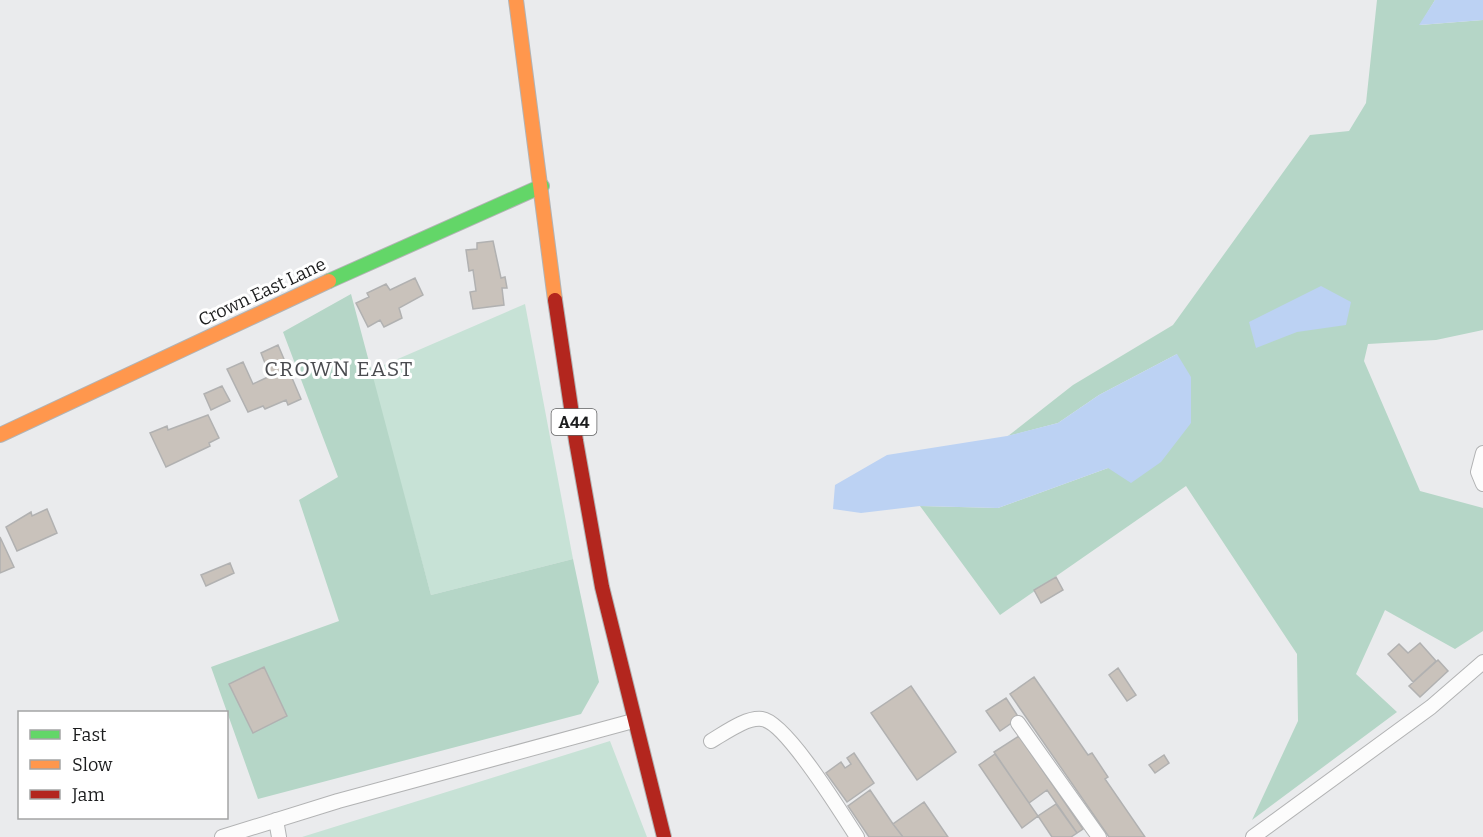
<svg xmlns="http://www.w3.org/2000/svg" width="1483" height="837" font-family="Bitter,serif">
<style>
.green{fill:#c7e2d6}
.forest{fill:#b5d6c7}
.water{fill:#bcd2f3}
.building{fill:#c9c2bb;stroke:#b1b1b1;stroke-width:1.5}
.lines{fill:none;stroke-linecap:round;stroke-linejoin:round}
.lane-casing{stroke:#b2b3b4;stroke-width:16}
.fast-casing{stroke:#b2b3b4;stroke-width:16}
.slow-casing{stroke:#b2b3b4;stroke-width:16}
.jam-casing{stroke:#b2b3b4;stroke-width:16}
.lane{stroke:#fcfcfc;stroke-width:14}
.fast{stroke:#63d668;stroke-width:14}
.slow{stroke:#ff974d;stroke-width:14}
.jam{stroke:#b3261e;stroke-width:14}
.labels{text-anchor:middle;stroke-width:6;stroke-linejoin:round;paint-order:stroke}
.shield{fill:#fff;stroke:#606162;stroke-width:1.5}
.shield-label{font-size:16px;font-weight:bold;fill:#1c1d1e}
.street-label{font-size:18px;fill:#1c1d1e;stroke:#fff}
.quarter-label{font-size:21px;letter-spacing:1.5px;fill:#4a4b4f;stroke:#fff}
</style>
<rect width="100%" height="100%" fill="#eaebed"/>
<path class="green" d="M525,304L573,559L431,595L370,371Z
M610,741L647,837H302Z"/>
<path class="forest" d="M1377,0H1435L1420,25L1483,20V330L1436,340L1368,344L1364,361L1420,491L1483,508V631L1455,649L1385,610L1356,674L1397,712L1252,820L1298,721L1297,654L1186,486L1000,615L920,506L998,508L1108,468L1177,354L1099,395L1058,423L1008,436L1073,385L1173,325L1310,135L1349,131L1366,103Z
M351,294L431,595L573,559L599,682L581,714L258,799L211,667L339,621L299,500L338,477L283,332Z"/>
<path class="water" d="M1435,0H1483V20L1419,25Z
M1321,286L1351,302L1346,325L1297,332L1256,348L1249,322Z
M1177,354L1191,377V423L1161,462L1131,483L1108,468L998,508L920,506L861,513L833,509L835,485L887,455L1007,436L1058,423L1099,395Z"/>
<path class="building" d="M493,241L501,278L505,277L507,288H502L504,305L473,309L470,292L476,291L473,270L469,271L466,250L477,249V243Z
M415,278L423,295L399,308L402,318L384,327L380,320L368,327L356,303L369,297L367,293L386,284L390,290Z
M278,345L301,399L288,405L286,400L265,409L263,406L248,412L227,369L243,362L253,384L270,376L261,353Z
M222,386L230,401L211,410L204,394Z
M208,415L219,438L209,443L210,446L166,467L150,433L167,426L168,430Z
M47,509L57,533L17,551L6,527L31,512L32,516Z
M0,537L14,567L0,573Z
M230,563L234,573L206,586L201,575Z
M1056,577L1063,590L1041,603L1034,590Z
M1420,643L1436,661L1413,682L1388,654L1399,644L1408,653Z
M1438,660L1448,671L1420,697L1409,686Z
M264,667L287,716L253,733L229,684Z
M1118,668L1136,695L1127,701L1109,675Z
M1034,677L1088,755L1092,753L1108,777L1105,779L1145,837H1109L1010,694Z
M911,686L956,752L917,780L871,713Z
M1006,698L1019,718L1000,731L986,711Z
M1019,736L1083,829L1077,833L1047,790L1029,803L994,752Z
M854,753L874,783L847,802L826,773L841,762L845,768L851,764L847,758Z
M995,754L1038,816L1022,828L979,765Z
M1164,755L1169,763L1155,773L1149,765Z
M870,790L893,824L903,837H869L848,806Z
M924,802L948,837H903L893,824Z
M1056,804L1077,833L1071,837H1052L1038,816Z"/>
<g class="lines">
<g class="lane-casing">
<path id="lane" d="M1483,453L1478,472L1483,484
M1018,723L1099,837
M711,741C725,733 746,717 762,719C786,722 842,814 857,837
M276,820L279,837
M222,837L338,801L633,721
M1253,837L1431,707L1483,662"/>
</g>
<g class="fast-casing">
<path id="fast" d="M329,281L542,186"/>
</g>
<g class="slow-casing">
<path id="slow" d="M516,0L555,300
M0,435L329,281"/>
</g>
<g class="jam-casing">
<path id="jam" d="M555,300L576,441L602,587L664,837"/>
</g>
<use href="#lane" class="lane"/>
<use href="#fast" class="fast"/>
<use href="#slow" class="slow"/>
<use href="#jam" class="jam"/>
</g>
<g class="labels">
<rect class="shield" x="551.5" y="409" width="45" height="26" rx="4.5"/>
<g class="shield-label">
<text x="574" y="428">A44</text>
</g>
<g class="street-label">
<text transform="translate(262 292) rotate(-25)" y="6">Crown East Lane</text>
</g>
<g class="quarter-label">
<text x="339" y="376">CROWN EAST</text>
</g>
</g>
<rect x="18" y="711" width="210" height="108" fill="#ffffff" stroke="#a4a5a5" stroke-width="1.5"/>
<rect x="30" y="730" width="30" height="9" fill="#63d668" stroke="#a4a5a5" stroke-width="1.5"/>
<text x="72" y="741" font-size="18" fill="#1c1d1e">Fast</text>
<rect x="30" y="760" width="30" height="9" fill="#ff974d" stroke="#a4a5a5" stroke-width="1.5"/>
<text x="72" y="771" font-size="18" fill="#1c1d1e">Slow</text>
<rect x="30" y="790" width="30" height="9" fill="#b3261e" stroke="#a4a5a5" stroke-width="1.5"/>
<text x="72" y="801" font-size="18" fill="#1c1d1e">Jam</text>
</svg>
